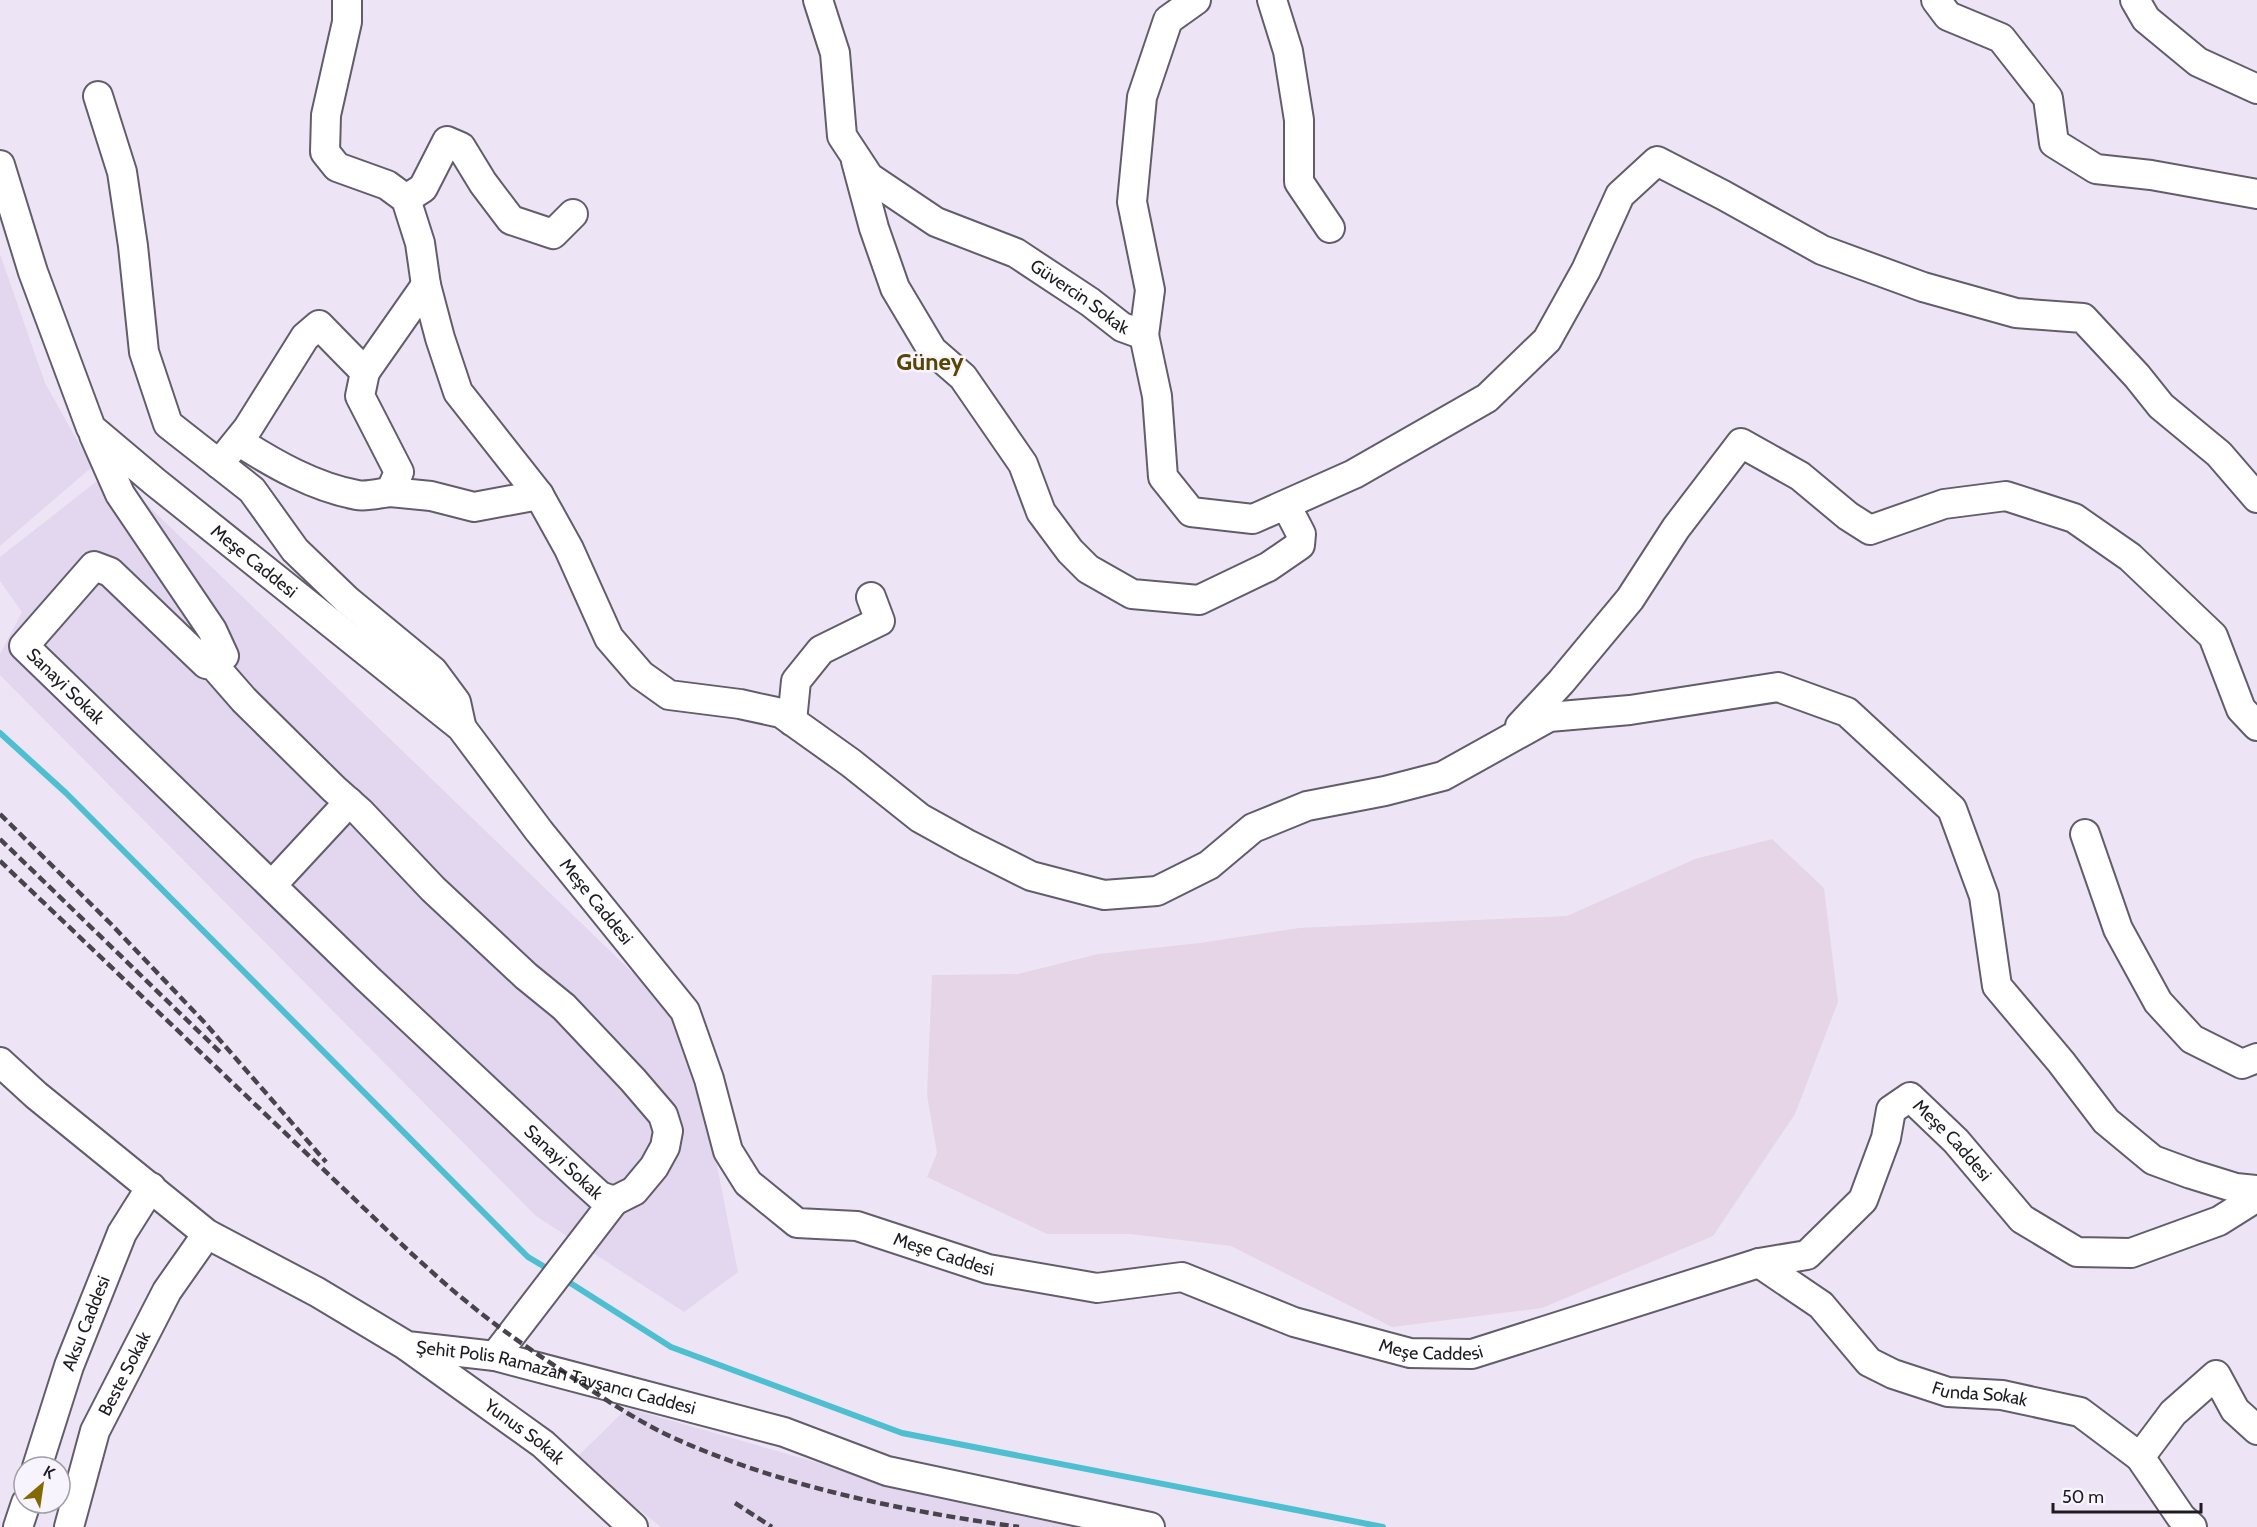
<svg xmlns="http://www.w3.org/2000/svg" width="2257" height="1527" font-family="Cabin,sans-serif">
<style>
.built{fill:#e2d7ee}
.education{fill:#e5d5e7}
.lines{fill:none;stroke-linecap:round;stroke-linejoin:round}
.stream{stroke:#4ebfd0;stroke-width:6}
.minor-casing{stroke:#635c6a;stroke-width:32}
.minor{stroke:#fff;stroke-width:28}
.rail{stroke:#47444b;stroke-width:4.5;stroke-dasharray:9 4.5;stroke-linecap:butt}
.labels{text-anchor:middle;stroke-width:5;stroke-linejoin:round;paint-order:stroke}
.street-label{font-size:18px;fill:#1e1c21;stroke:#f8f4fd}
.district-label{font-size:24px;font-weight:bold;fill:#574502;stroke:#f8f4fd}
</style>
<rect width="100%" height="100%" fill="#ede5f5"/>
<path class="built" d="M0,254L45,383L92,467L0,546Z
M111,470L690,1028L738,1272L684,1312L536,1216L0,675V654L22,612L0,581V557Z
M627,1408L843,1470L1090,1527H661L575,1459Z"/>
<path class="education" d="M1772,839L1824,888L1838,1002L1795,1114L1713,1236L1542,1308L1392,1327L1231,1246L1130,1234H1047L927,1177L937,1153L927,1095L932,975L1018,974L1098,954L1200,943L1299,928L1567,916L1695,859Z"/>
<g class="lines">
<path class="stream" d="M0,733L66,793L528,1257L550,1270
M564,1279L671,1347L902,1433L1383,1527"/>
<g class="minor-casing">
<g id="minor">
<path d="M347,0V22L326,115L325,152L337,167L387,185L406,199L420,243L426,285L440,338L458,392L539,495L569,549L609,638L641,675L669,695L740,704L781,713L851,763L920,818L967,844L1031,876L1104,895L1157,891L1209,865L1253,828L1307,806L1385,791L1443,776L1549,717L1630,710L1778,687L1847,712L1952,809L1984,896L1997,986L2061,1062L2106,1121L2153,1160L2191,1174L2236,1188L2257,1190"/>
<path id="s1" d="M818,0L835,53L842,136L869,177L936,222L1016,253L1090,302L1122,327L1144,335L1150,290L1132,202L1142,97L1168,20L1196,0"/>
<path d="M1272,0L1288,51L1299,120V182L1330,228"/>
<path d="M1936,0L1948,16L2001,38L2048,98L2054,143L2096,169L2151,175L2257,194"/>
<path d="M2135,0L2146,19L2198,62L2257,89"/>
<path d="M98,96L122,172L133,246L144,352L168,424L252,490L295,550L347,600L433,671L456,702L461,725"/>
<path d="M856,161L874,228L895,288L932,350L963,377L1023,464L1041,512L1070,551L1088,569L1132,594L1199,600L1268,567L1300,545L1301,534L1286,505"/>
<path id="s2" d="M0,165L33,272L91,428L155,482L461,727L539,831L685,1011L709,1079L728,1151L748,1183L797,1223L857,1226L988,1269L1097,1288L1182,1277L1294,1322L1410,1353L1472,1354L1759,1263L1807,1255L1863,1200L1886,1138L1891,1110L1910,1097L1956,1141L2022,1219L2077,1252L2131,1253L2219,1221L2257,1197"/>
<path d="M406,199L423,188L447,141L461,147L483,183L511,220L553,234L573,214"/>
<path d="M1144,335L1157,396L1163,477L1191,512L1253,519L1354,474L1487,398L1547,340L1586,270L1620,195L1657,161L1723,195L1822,250L1923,287L2016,313L2083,318L2137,376L2161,406L2219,454L2257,498"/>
<path d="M365,372L426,285"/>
<path id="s3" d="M94,435L120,494L212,630L224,656L206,664L110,572L94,566L24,646L367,978L577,1175L600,1196L614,1201L634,1191L654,1167L665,1147L668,1131L663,1115L633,1080L564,1007L526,976L433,889L360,812L334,789L244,700L216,668L214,660"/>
<path d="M219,464L248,428L305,337L319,325L365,372L360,396L399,472L390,492C380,493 367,497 357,495C314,487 274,464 238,441"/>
<path d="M390,492L431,496L474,507L539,495"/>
<path d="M792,721L796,681L821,650L880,621L871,597"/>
<path d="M1520,726L1561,682L1630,599L1676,528L1741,443L1800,476L1848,516L1870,530L1944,504L2006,496L2074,518L2130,557L2213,636L2241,709L2257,726"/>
<path d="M2085,834L2118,929L2158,1002L2192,1039L2242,1064L2257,1058"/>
<path d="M272,885L349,802"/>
<path id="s4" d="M0,1062L36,1095L207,1234L317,1292L407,1346L495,1356L784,1432L887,1471L1150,1527"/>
<path id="s5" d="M1759,1263L1821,1305L1869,1362L1893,1374L1948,1392L2002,1395L2080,1412L2140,1457L2181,1517L2192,1527"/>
<path id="s6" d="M408,1347L543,1444L633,1527"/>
<path d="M495,1356L614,1201"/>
<path d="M2140,1457L2173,1413L2216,1375L2235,1410L2257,1430"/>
<path id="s7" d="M37,1467L69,1366L122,1233L151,1187"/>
<path d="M18,1527L26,1503"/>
<path id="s8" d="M69,1527L95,1431L167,1291L207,1234"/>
</g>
</g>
<use href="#minor" class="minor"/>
<path class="rail" d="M0,814L111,924L205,1023L326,1162
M0,839L222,1054
M0,861L412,1254C430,1270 448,1287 467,1302C503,1332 543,1358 582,1384C612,1404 643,1424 676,1439C784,1487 902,1511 1019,1527
M735,1503L772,1527"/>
</g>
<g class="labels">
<g class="street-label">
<text dy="6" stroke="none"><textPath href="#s1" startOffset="432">Güvercin Sokak</textPath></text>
<text dy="6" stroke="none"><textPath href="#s2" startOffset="489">Meşe Caddesi</textPath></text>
<text dy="6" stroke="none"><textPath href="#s3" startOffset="591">Sanayi Sokak</textPath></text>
<text dy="6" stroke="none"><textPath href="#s2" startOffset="975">Meşe Caddesi</textPath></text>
<text dy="6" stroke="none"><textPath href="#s2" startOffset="2667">Meşe Caddesi</textPath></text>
<text dy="6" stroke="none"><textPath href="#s3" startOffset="1280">Sanayi Sokak</textPath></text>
<text dy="6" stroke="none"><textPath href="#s2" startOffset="1515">Meşe Caddesi</textPath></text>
<text dy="6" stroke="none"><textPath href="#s7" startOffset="152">Aksu Caddesi</textPath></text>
<text dy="6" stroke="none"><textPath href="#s2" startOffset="2019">Meşe Caddesi</textPath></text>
<text dy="6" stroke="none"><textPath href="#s8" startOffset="164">Beste Sokak</textPath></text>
<text dy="6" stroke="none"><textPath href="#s4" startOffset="651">Şehit Polis Ramazan Tavşancı Caddesi</textPath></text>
<text dy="6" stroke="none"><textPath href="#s5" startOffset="266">Funda Sokak</textPath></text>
<text dy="6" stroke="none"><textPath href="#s6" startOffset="144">Yunus Sokak</textPath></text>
</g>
<g class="district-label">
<text x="930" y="370">Güney</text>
</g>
</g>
<g transform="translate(42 1485) rotate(29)"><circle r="28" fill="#f8f4fd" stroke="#a19ea5" stroke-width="1.5"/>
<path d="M0-4.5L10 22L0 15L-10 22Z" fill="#846902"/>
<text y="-9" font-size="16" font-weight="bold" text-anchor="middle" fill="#1e1c21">K</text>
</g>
<path d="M2053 1503v9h148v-9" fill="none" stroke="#1e1c21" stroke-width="3"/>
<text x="2062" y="1503" font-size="18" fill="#1e1c21" stroke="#f8f4fd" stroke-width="4.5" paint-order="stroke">50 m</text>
</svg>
